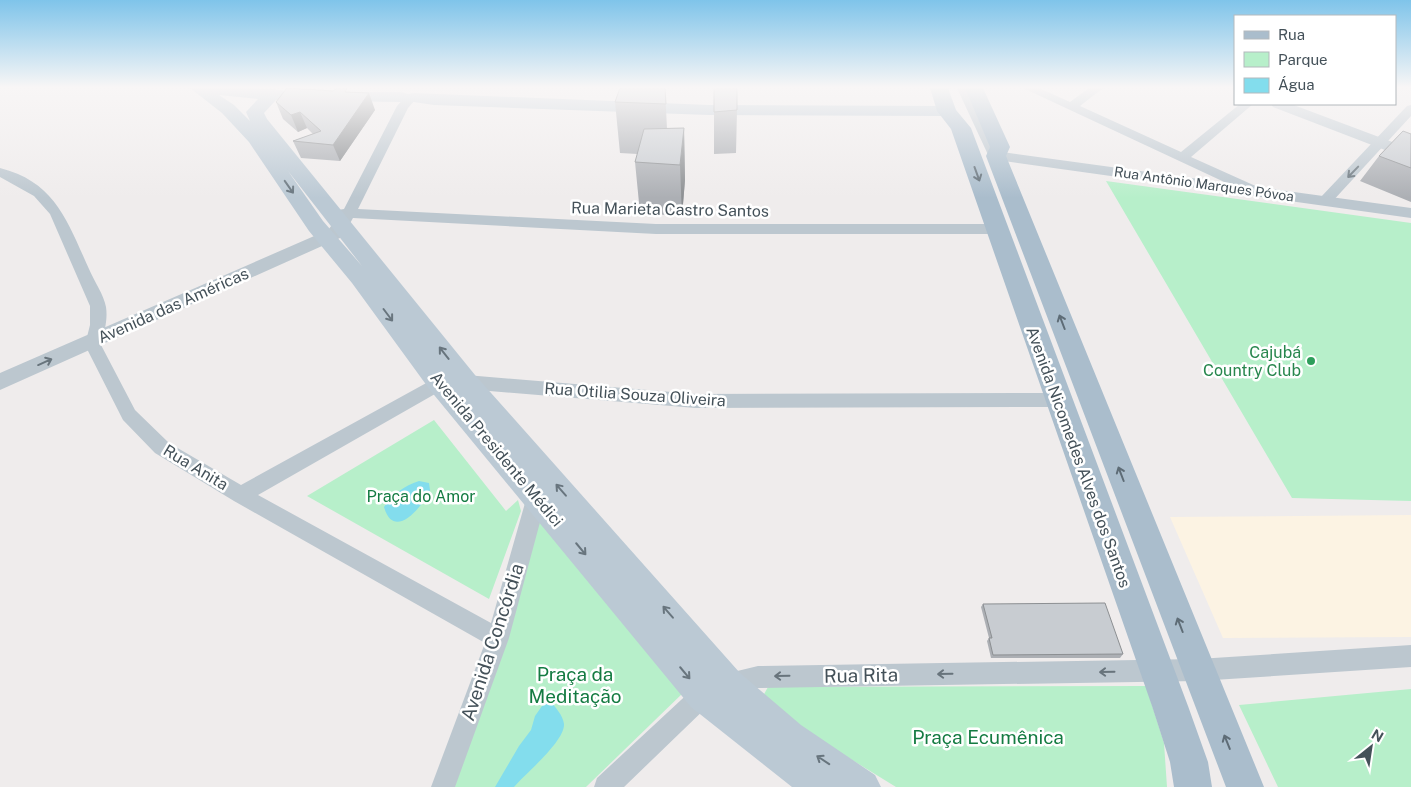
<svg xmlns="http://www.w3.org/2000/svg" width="1411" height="787" font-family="'Public Sans',sans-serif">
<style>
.commercial{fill:#fcf3e3}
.green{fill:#b7efca}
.water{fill:#83dded}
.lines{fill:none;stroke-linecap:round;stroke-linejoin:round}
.minor{fill:#bcc7cf;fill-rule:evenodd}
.tertiary{fill:#bcc7cf;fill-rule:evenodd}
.secondary{fill:#bbc9d4;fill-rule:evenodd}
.primary{fill:#aabdcc;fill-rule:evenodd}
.wall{fill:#acafb4}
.shaded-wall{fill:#8c8f92}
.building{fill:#c8ccd1;stroke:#8c8f92}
.oneway{stroke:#68747c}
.oneway2{stroke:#5e6c76}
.oneway3{stroke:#68757e}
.leisure-dot{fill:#2e9e5b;stroke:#fff;stroke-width:2}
.labels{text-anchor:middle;stroke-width:5;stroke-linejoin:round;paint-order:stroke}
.far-street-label{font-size:14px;fill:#445159;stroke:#fff}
.street-label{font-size:16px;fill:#445159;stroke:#fff}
.leisure-label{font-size:16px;fill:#27864d;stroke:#fff;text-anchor:end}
.park-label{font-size:16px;fill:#147b42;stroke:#fff}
.near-street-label{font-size:19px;fill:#445159;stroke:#fff}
.near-park-label{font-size:19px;fill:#147b42;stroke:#fff}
</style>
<rect width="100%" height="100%" fill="#efecec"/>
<path class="commercial" d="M1411,515V637L1223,638L1170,517Z"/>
<path class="green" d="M1106,181L1411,223V501L1292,498Z
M434,420L506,511L518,500L521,511L489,599L307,496Z
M540,508L685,691L586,787H453Z
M1146,686L1164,743L1167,787H896L805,731L763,696L768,687Z
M1411,689V787H1278L1239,705Z"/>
<path class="water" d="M419,481L429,483L430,490C423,506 394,542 384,507C393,494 404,486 419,481Z
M550,701C555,707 563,715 564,724C565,741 526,773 514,787H495L519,746L531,730L535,716L542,706Z"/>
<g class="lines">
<path class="minor" d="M1023,88H1039L1070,102L1089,88H1103L1080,106L1181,152L1240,104H1253L1191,157L1260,188L1262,191L1260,194H1250Z
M410,95L416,99L408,108L358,209L656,224H997L1002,226L1004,229L1002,232L997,234H656L353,218L349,225H339L337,222L340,217L336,213L338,210L344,209L397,106L406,96Z
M1411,105V116L1330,204H1320L1318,201L1320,198L1407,106Z
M0,168C56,182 68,223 89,269C94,281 104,295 106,307C108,320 104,333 101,345L135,410L169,443L241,485L439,376L466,375L696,394L1058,393L1064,395L1067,400L1064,405L1058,407L696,408L466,389L442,390L258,495L491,623L527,496L530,490L537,488L544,490L547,496L509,638L455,787H431L485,643L234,501L155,453L123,420L85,345L90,325V306L50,214L34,196L0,177Z
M1411,645V667L1198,681L758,688L730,695L711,703L624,787H594L597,778L695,687L729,673L758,666L1198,659Z"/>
<path class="tertiary" d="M957,88H971L1002,152L1411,208V218L990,159Z
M1271,104H1291L1411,149V160L1273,107Z
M342,218L348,220L351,224L340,238L0,390V373L328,230L336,220Z"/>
<path class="secondary" d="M190,88L272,89L287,91L290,95L287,99L276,100L264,113L267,119L475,375L740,673L801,725L875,775L881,787H792L691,707L430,390L352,283L309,231L249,142L222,113ZM219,95L258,99L246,112L250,121L234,105ZM288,171L362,266L323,221Z
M336,92H401L408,94L414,93L709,105L947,106L953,107L956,111L953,115L947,116L709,115L434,105L407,101L401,102L330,101L327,97L330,93Z"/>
<path class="primary" d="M930,88H948L956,110L971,128L1188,706L1208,762L1212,787H1174L1170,762L1152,706L951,129L937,111Z
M965,88H983L1010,147L1006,156L1264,787H1226L986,156L990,147Z"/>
</g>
<path class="wall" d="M665,88L667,129L684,128L685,180L682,216L640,213L635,162L638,154L620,153L615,102Z
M714,88L737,110L736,153L714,154Z
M348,92L375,110L340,161L301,158L293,141L313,134L307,128L298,132L283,119L276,102Z
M1411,134V202L1360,181L1379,156Z
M983,604L1123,654L1120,658H991L987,641L989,638L981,607Z"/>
<path class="shaded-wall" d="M369,93L375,110L340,161L333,145Z
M300,112L307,128L298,132L291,115Z
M684,128L685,180L682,216L680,165Z"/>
<path class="building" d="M287,88L333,91L337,88H347L345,92L369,93L333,145L293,141L321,131L300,112L291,115L276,102Z
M620,88H665L666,104L615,102Z
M714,88H737V110L714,112Z
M684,128L680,165L635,162L644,129Z
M1403,131L1411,134V168L1379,156Z
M1105,603L1123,654L993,655L989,638H992L983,604Z"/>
<defs><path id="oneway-shaft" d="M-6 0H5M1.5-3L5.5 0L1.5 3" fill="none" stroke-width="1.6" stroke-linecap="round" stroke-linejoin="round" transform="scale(1.25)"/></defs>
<g class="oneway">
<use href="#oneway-shaft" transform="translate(1353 172) rotate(134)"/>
<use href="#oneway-shaft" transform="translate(45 362) rotate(-24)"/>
<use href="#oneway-shaft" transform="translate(1107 672) rotate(179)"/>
<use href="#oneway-shaft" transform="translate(945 674) rotate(179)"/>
<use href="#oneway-shaft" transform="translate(782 676) rotate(179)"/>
</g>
<g class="oneway2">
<use href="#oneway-shaft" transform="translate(977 174) rotate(70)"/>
<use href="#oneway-shaft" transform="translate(1062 322) rotate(-111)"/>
<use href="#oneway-shaft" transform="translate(1121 474) rotate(-111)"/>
<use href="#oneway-shaft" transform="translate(1180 625) rotate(-111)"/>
<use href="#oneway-shaft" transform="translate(1227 742) rotate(-112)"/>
</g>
<g class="oneway3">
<use href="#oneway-shaft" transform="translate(289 187) rotate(55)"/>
<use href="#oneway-shaft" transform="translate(388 315) rotate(53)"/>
<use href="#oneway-shaft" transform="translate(444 353) rotate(-128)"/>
<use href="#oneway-shaft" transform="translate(561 490) rotate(-131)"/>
<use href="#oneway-shaft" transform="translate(581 549) rotate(50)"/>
<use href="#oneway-shaft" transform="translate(668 612) rotate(-131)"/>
<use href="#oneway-shaft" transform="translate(685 673) rotate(50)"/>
<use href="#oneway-shaft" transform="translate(823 760) rotate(-146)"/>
</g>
<linearGradient id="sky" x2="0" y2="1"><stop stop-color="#7fc4ea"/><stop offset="0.44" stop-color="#f8f6f6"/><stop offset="1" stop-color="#f8f6f6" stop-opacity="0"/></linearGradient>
<rect width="1411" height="198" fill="url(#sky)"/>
<circle class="leisure-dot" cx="1311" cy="361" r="5"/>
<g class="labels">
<g class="far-street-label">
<text transform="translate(1204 184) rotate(8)" y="5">Rua Antônio Marques Póvoa</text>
</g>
<g class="street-label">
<text transform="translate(670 209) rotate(1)" y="6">Rua Marieta Castro Santos</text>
<text transform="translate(173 305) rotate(-24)" y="6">Avenida das Américas</text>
<text transform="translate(635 394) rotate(4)" y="6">Rua Otilia Souza Oliveira</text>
<text transform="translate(497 449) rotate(50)" y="6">Avenida Presidente Médici</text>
<text transform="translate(1079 457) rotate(70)" y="6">Avenida Nicomedes Alves dos Santos</text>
<text transform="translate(196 467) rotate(31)" y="6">Rua Anita</text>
</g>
<g class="leisure-label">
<text x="1301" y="358">Cajubá<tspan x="1301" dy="18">Country Club</tspan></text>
</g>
<g class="park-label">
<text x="421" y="502">Praça do Amor</text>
</g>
<g class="near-street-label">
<text transform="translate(492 642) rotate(-72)" y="7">Avenida Concórdia</text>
<text transform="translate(861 675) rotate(-1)" y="7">Rua Rita</text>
</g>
<g class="near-park-label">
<text x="575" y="681">Praça da<tspan x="575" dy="22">Meditação</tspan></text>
<text x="988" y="744">Praça Ecumênica</text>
</g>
</g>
<rect x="1234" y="15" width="162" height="90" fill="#ffffff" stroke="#b4b9bd"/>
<rect x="1244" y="31" width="25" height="8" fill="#aabdcc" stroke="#b4b9bd"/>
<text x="1278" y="40" font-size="15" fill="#445159">Rua</text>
<rect x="1244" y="52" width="25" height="15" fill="#b7efca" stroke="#b4b9bd"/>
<text x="1278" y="65" font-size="15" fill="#445159">Parque</text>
<rect x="1244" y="78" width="25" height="15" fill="#83dded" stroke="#b4b9bd"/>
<text x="1278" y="90" font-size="15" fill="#445159">Água</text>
<g transform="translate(1371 747) rotate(30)" stroke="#ffffff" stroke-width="4" paint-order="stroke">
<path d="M0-4L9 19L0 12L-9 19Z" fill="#445159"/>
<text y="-8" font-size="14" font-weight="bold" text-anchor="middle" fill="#445159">N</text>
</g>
</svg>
